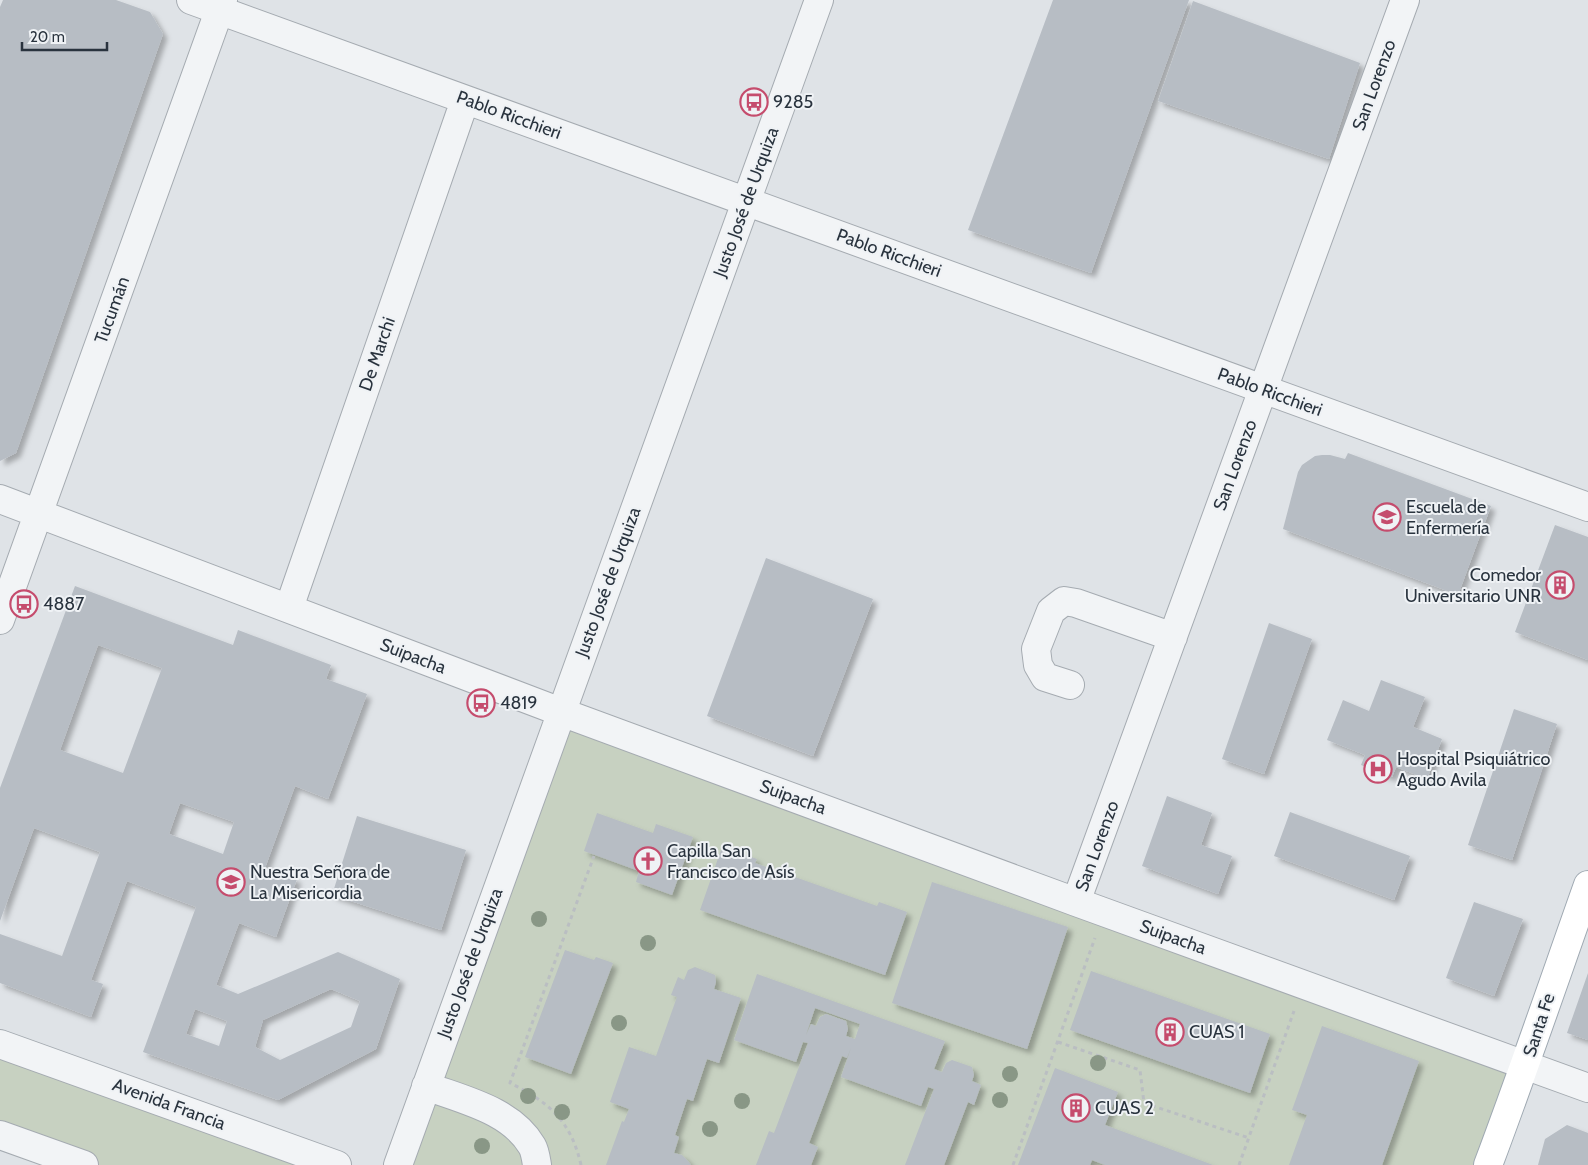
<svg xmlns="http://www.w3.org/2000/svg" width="1588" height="1165" font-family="Cabin,sans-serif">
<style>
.green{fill:#c7d1c1}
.building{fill:#b7bdc4;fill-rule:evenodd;filter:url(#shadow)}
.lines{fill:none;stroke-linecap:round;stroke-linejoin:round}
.minor-casing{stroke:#a5abb1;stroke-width:30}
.major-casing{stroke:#9fa9b2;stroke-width:30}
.path{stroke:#babec2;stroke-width:3;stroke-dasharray:4 4;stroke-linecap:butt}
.minor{stroke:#f2f4f6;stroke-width:28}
.major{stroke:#fff;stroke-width:28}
.tree{fill:#899786}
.labels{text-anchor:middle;stroke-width:4;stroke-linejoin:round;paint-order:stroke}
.street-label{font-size:18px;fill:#29333e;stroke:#eff2f5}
.poi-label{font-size:18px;fill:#29333e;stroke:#eff2f5;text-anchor:start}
</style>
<defs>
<filter id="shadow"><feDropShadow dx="4.5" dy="4.5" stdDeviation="2.5" flood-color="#0004"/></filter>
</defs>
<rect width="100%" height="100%" fill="#dfe3e7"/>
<path class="green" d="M561,712L1526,1065L1488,1165H398Z
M0,1044L337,1165H84L0,1135Z"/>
<path class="building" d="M3,0H116L150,12L163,34L16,453L0,461V7Z
M1053,0H1189L1091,273L968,230Z
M1193,1L1360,63L1329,159L1158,101Z
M1348,453L1491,506L1458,595L1283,529L1298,472L1302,465L1315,456L1322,455H1330L1345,459Z
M1555,525L1588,537V660L1515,632Z
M766,558L873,599L813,756L707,716Z
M75,586L233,645L238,630L331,665L326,679L367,694L328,799L295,786L265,868L297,879L276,937L239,923L216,985L238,994L338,952L400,979L376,1049L278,1100L143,1052L196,907L127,881L91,980L103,984L91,1017L0,983V934L62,956L100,852L34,828L0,921V788ZM98,645L162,668L123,773L60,750ZM180,803L234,822L223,854L169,834ZM331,989L360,1001L351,1027L280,1060L255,1047L263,1020ZM195,1009L227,1021L219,1046L186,1034Z
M1269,623L1312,639L1264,774L1222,759Z
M1381,680L1425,697L1413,727L1442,739L1427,779L1396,767L1392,777L1361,765L1365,755L1327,740L1343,700L1369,711Z
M1514,709L1557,724L1512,860L1468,845Z
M1167,796L1212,813L1201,845L1232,856L1218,894L1142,866Z
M1290,812L1410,856L1394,900L1274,856Z
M597,813L653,833L656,824L693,837L672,895L636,882L639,871L584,851Z
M357,816L466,850L441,930L332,895Z
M722,847L757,859L755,863L877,906L879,902L907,912L885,975L700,910Z
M932,882L1068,927L1027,1049L892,1003Z
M1474,902L1523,919L1494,996L1446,978Z
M565,950L594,960L596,957L613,963L571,1074L525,1057Z
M695,967L715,975L716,982L714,989L741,998L719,1063L707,1059L693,1101L687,1099L675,1135L679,1137L674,1153L682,1155L688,1161L691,1165H606L622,1121L624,1122L629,1109L610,1102L629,1047L656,1056L677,997L671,995L678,977L684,980L688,970Z
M1091,971L1270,1034L1250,1093L1070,1030Z
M1588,973V1040L1567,1033Z
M757,974L945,1041L934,1069L942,1072L946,1063L952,1060L972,1067L974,1075L972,1081L981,1085L974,1105L968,1102L944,1165H905L934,1089L928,1087L921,1106L841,1077L851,1048L847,1058L842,1056L809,1143L818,1147L811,1165H756L769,1131L774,1133L808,1043L803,1042L796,1062L734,1040ZM815,1008L860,1024L855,1039L846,1036L848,1029L846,1021L826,1014L820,1017L816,1026L811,1024L806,1035Z
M1322,1026L1419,1061L1382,1165H1289L1307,1115L1292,1110Z
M1055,1068L1118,1092L1105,1125L1213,1165H1105L1092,1160L1090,1165H1018Z
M1567,1125L1588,1133V1165H1538L1545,1139Z"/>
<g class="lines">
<g class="minor-casing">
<path id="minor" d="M191,0L1588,507
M0,499L561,712L1076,902L1588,1088
M289,608L465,100
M0,620L223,0
M1070,685L1045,677L1038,665L1036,649L1051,611L1064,601L1076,603L1173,637
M1076,902L1405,0
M0,1044L337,1165
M426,1086C463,1100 511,1110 532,1146C535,1151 536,1159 537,1165
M0,1135L84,1165
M398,1165L819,0"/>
</g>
<g class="major-casing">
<path id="major" d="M1488,1165C1523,1072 1555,978 1588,885"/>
</g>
<path class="path" d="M1058,1042L1140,1070L1144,1103L1249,1138
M581,1165C571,1121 549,1102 510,1083L594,856
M1013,1165L1095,938
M1239,1165L1294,1011"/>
<use href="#minor" class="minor"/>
<use href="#major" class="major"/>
</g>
<g class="tree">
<circle cx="539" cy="919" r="8"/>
<circle cx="648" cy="943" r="8"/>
<circle cx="619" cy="1023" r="8"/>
<circle cx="1098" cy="1063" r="8"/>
<circle cx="1010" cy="1074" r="8"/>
<circle cx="528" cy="1096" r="8"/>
<circle cx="1000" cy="1100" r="8"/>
<circle cx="742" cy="1101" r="8"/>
<circle cx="562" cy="1112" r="8"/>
<circle cx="710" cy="1129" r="8"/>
<circle cx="482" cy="1146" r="8"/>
</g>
<defs>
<g id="bus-ring" transform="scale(1.4375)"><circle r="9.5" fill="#eff2f5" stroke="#c54c6d" stroke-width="1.5"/><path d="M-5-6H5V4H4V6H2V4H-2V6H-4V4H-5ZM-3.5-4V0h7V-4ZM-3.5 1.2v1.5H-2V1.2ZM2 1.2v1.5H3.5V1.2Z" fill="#c54c6d"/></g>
<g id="university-ring" transform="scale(1.4375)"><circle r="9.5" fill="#eff2f5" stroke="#c54c6d" stroke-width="1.5"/><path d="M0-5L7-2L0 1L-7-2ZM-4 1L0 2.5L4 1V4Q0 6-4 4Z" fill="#c54c6d"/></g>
<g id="building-ring" transform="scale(1.4375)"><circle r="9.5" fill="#eff2f5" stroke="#c54c6d" stroke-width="1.5"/><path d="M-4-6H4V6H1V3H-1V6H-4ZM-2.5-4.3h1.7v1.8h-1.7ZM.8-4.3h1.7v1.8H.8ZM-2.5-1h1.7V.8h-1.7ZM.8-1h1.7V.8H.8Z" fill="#c54c6d"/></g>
<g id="hospital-ring" transform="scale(1.4375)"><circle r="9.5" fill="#eff2f5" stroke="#c54c6d" stroke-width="1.5"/><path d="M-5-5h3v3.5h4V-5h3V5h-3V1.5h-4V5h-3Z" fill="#c54c6d"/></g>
<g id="church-ring" transform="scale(1.4375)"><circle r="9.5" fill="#eff2f5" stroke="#c54c6d" stroke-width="1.5"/><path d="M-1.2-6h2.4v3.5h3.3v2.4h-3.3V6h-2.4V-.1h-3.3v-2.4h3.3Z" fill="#c54c6d"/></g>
<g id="school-ring" transform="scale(1.4375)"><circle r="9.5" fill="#eff2f5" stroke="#c54c6d" stroke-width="1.5"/><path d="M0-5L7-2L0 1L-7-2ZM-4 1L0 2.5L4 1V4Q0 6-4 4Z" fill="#c54c6d"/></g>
</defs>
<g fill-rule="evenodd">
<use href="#bus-ring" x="754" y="102"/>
<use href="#university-ring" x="1387" y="517"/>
<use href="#building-ring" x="1560" y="585"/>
<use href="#bus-ring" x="24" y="604"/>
<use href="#bus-ring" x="481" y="703"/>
<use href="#hospital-ring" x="1378" y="769"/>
<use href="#church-ring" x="648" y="861"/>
<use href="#school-ring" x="231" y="882"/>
<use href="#building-ring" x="1170" y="1032"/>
<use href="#building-ring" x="1076" y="1108"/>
</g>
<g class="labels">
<g class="street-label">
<text transform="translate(1374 85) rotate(-70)" y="6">San Lorenzo</text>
<text transform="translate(509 115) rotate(20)" y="6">Pablo Ricchieri</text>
<text transform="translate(746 202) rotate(-70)" y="6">Justo José de Urquiza</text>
<text transform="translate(889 253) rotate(20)" y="6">Pablo Ricchieri</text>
<text transform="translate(112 310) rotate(-70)" y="6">Tucumán</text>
<text transform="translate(377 354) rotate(-71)" y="6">De Marchi</text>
<text transform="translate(1270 392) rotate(20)" y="6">Pablo Ricchieri</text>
<text transform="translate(1235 465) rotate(-70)" y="6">San Lorenzo</text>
<text transform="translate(608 582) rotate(-70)" y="6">Justo José de Urquiza</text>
<text transform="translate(413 656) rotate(21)" y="6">Suipacha</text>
<text transform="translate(793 797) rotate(20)" y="6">Suipacha</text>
<text transform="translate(1097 846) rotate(-70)" y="6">San Lorenzo</text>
<text transform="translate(1173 937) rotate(20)" y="6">Suipacha</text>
<text transform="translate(470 963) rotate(-70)" y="6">Justo José de Urquiza</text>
<text transform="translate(1539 1025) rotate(-72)" y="6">Santa Fe</text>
<text transform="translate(169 1104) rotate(20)" y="6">Avenida Francia</text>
</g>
<g class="poi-label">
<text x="773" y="108">9285</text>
<text x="1406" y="513">Escuela de<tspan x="1406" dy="21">Enfermería</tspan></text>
<text x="1541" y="581" text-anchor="end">Comedor<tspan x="1541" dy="21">Universitario UNR</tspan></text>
<text x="43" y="610">4887</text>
<text x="500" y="709">4819</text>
<text x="1397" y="765">Hospital Psiquiátrico<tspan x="1397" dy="21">Agudo Avila</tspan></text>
<text x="667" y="857">Capilla San<tspan x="667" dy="21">Francisco de Asís</tspan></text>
<text x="250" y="878">Nuestra Señora de<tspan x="250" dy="21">La Misericordia</tspan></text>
<text x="1189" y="1038">CUAS 1</text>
<text x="1095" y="1114">CUAS 2</text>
</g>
</g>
<path d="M22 42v8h85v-8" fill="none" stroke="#29333e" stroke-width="2.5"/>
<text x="30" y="42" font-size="15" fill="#29333e" stroke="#eff2f5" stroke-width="4" paint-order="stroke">20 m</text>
</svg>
